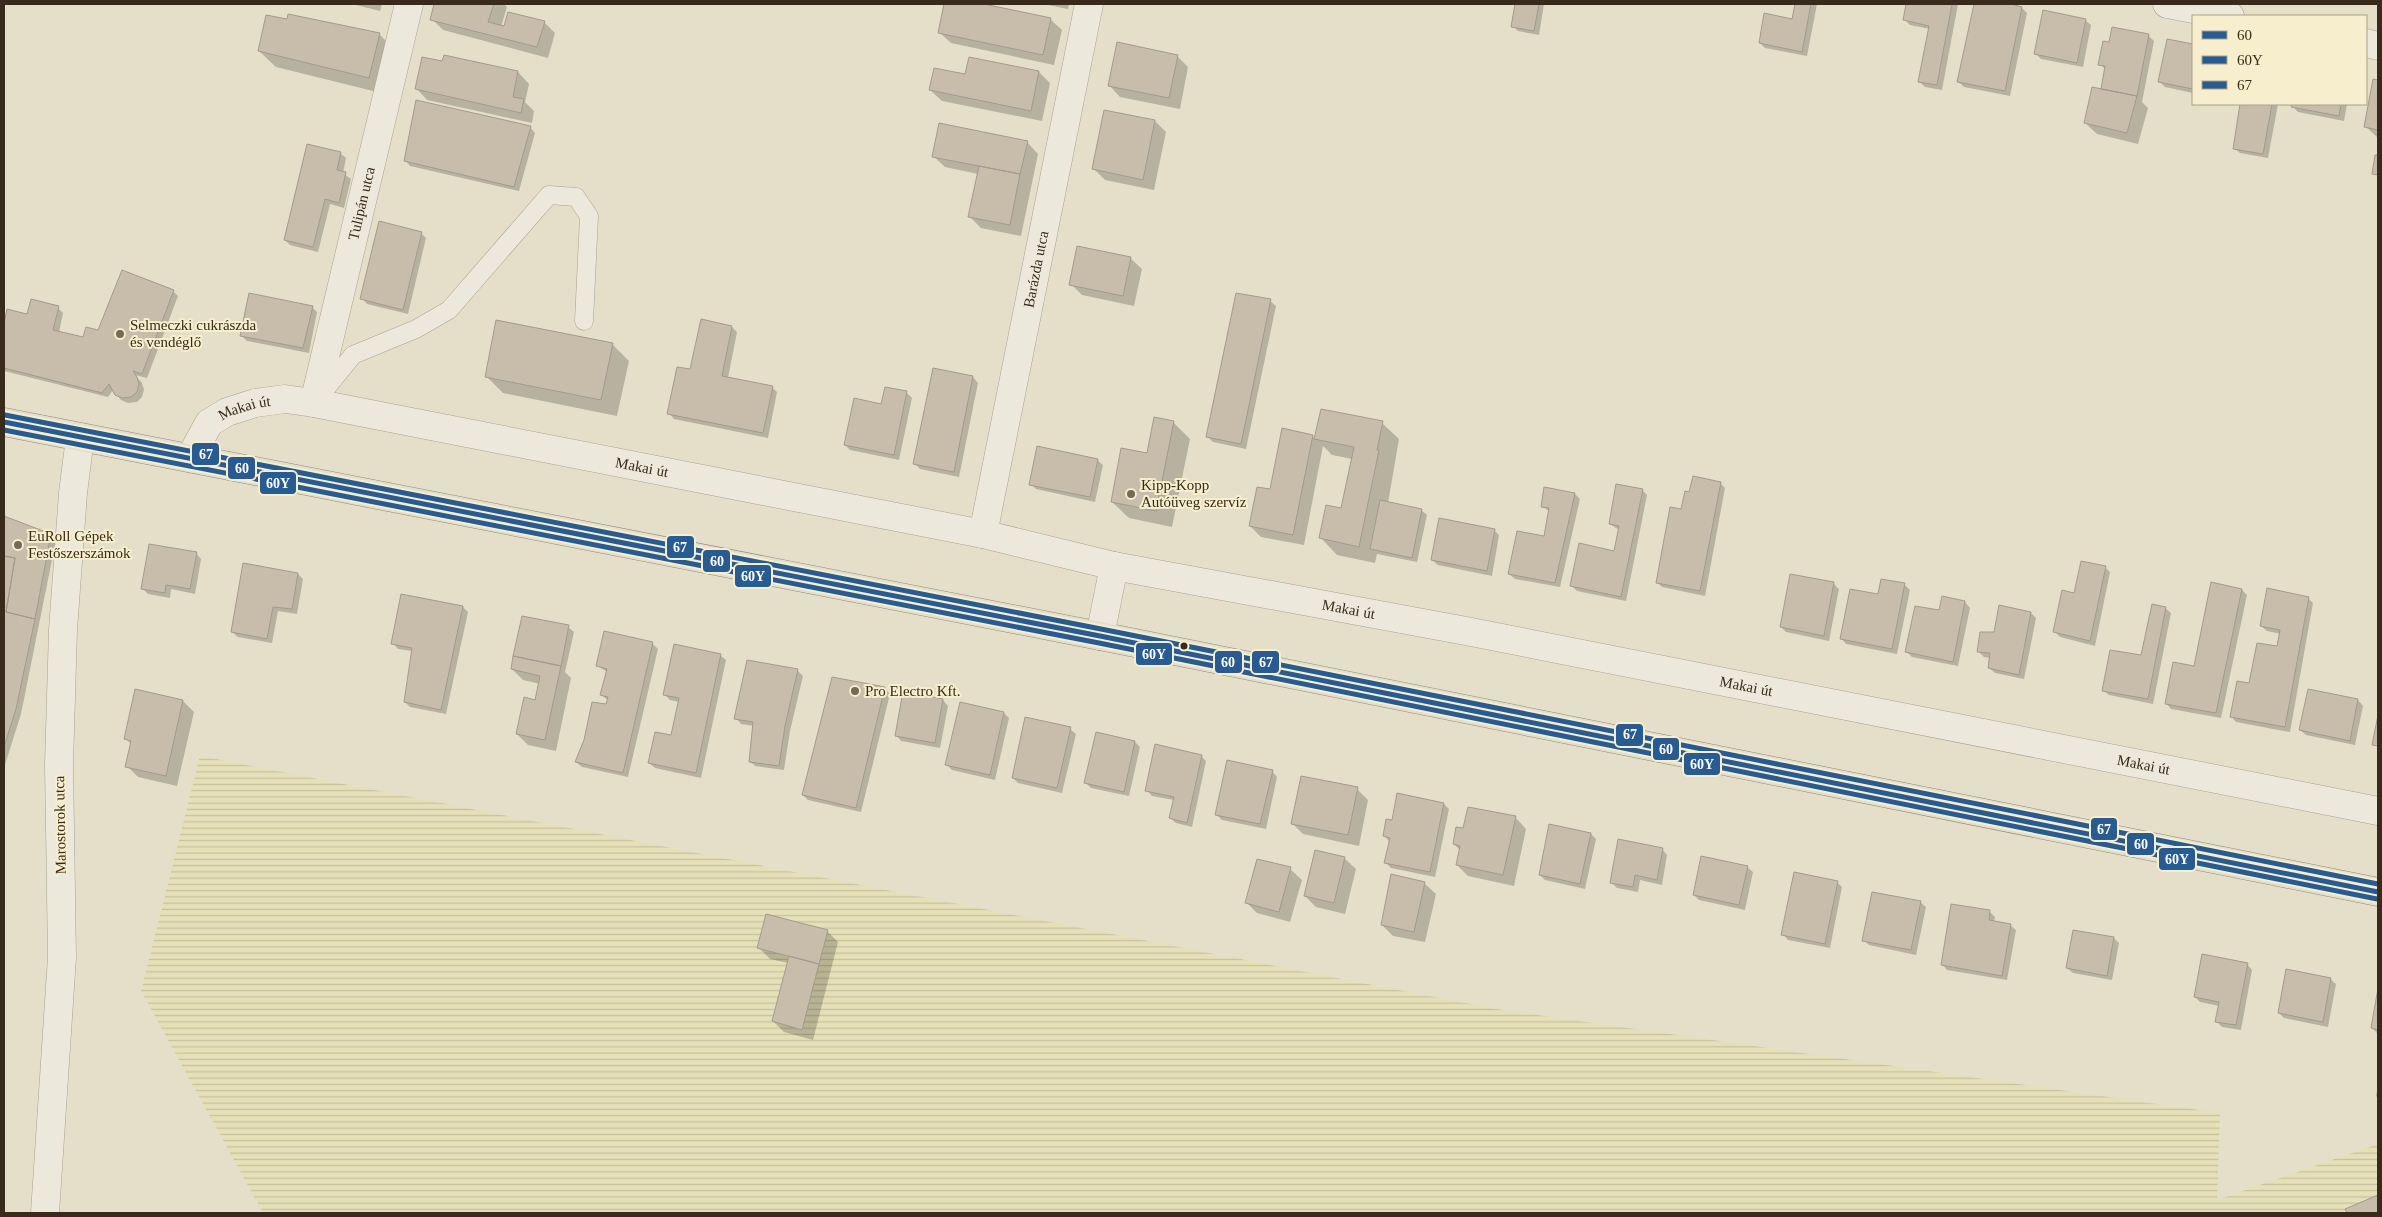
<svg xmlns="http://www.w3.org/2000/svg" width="2382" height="1217" font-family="'Times New Roman',serif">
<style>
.farmland{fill:url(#farmland-rules)}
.shadow{fill:#0003}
.building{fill:#c8bdaa;stroke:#a59a89}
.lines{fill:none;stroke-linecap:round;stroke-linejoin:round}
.service-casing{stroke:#a9a293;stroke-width:19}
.minor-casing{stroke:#a9a293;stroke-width:29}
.primary-casing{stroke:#8f887a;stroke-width:29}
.service{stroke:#ede8dc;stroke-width:18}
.minor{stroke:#ede8dc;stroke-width:28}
.primary{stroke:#e4dfcd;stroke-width:28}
.bus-1-casing{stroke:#f7eece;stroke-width:9}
.bus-2-casing{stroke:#f7eece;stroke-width:9}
.bus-3-casing{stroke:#f7eece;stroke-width:9}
.bus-1{stroke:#275b91;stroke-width:5}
.bus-2{stroke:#275b91;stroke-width:5}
.bus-3{stroke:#275b91;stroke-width:5}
.poi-dot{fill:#756a58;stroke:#f7eece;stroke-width:2}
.bus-dot{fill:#382b1b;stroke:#f7eece;stroke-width:2}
.labels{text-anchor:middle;stroke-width:4;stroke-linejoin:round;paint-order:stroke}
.street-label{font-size:15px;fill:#382b1b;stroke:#f7eece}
.poi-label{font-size:15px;fill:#382b1b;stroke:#f7eece;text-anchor:start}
.line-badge{stroke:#f7eece;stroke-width:2}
.badge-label{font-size:14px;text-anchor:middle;font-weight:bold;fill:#fff}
</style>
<defs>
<pattern id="farmland-rules" width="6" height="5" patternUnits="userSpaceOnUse" patternTransform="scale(1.25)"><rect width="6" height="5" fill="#e6e0b8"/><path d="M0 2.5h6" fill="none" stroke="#c6c09e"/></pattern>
</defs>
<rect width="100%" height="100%" fill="#e5dfc9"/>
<path class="farmland" d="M200,756L1496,1009L2220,1113L2217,1200L2378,1144V1213H263L141,991Z"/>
<path class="shadow" d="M352,4H382L380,11Z
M435,4H504L507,7L501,27L544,22L555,33L548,58L443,30L432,19Z
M945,4H978L1050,19L1062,30L1054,65L951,43L939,32Z
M1043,4H1069L1068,9Z
M1517,4H1544L1539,35L1518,31L1513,26Z
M1795,4H1817L1807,56L1765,48L1760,43L1793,20Z
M1908,4H1958L1942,90L1925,87L1919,81L1930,29L1910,25L1905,20Z
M1975,4H2005L2022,8L2027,13L2010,96L1964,87L1959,82Z
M2085,20L2091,25L2083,67L2041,59L2036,54Z
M379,34L396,51L385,94L276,67L259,51Z
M2148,35L2154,41L2142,102L2148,108L2138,144L2097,134L2085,123L2102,90L2106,70L2100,64L2110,43Z
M2168,40L2193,45V93L2165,87L2160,82Z
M1177,56L1188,67L1180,109L1120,97L1109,85Z
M970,58L1039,72L1050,83L1042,121L942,101L930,90L966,75Z
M518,72L529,84L525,102L534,111L532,123L427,100L416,88Z
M2374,81L2378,82V138L2365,126Z
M2241,104H2278L2268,158L2240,153L2234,148Z
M2293,104H2347L2344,121L2298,112L2293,107Z
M1105,111L1155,121L1166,132L1154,190L1105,180L1094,169Z
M530,127L535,133L519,191L410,166L405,160Z
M1027,142L1038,154L1021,236L981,228L970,217L978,174L945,167L933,156Z
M340,153L346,158L343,173L351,179L344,208L330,204L318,252L290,245L285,240Z
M421,233L426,238L408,314L367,304L362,298Z
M1130,258L1142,269L1134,306L1082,295L1071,284Z
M173,291L178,296L147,378L135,375L142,383L144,390L142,397L137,402L128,403L121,400L113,390L108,397L4,371V328L8,311L28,315L58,308L63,313L59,333L83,339Z
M1270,301L1276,306L1246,449L1213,442L1208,437Z
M312,307L317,312L309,353L247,341L242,336Z
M732,327L737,332L728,378L772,387L777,392L768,438L674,419L669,413L691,370Z
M612,344L629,361L617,416L503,393L486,376Z
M934,370L973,377L978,383L959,477L920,469L915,464Z
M906,392L912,398L899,460L850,450L845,445L882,405Z
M1322,410L1382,423L1399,439L1388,503L1421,510L1427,515L1417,562L1377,554L1375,563L1337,555L1321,538L1342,509L1352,459L1332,455L1323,446L1304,545L1261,537L1250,526L1271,491L1312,436L1316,439Z
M1173,422L1190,439L1172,527L1129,518L1112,502Z
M1097,460L1103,465L1095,502L1036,489L1031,484Z
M1720,483L1725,488L1705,596L1662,587L1657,582L1682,510Z
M1642,490L1647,495L1626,601L1577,591L1572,586L1615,553L1619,530L1610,524Z
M1575,494L1580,499L1560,587L1515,579L1509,574L1545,537L1550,512L1542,506Z
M4,517L51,535L56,540L21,714L4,768Z
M1494,530L1499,535L1492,576L1438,565L1432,560Z
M196,553L201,559L195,594L171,589L170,598L148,594L142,588Z
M2105,567L2110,572L2095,646L2060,637L2055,632L2075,594Z
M298,574L303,579L297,614L278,611L272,643L238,637L232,632Z
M1791,575L1834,584L1839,589L1829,641L1786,632L1781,627Z
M1904,584L1910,590L1897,654L1846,644L1841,638L1879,596Z
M2212,584L2242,590L2247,595L2221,718L2171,709L2166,703L2195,667Z
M402,595L463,607L468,612L446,714L410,707L405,702L412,651L398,649L393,643Z
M2308,598L2313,603L2290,732L2236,722L2231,716L2250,684L2278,647L2281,634L2267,631L2261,626Z
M1965,602L1970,608L1958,666L1912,657L1907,652L1940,612Z
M2165,608L2171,613L2153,704L2109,695L2103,690L2142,657Z
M2031,613L2036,618L2024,679L1995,673L1989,668L1991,658L1984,657L1978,651L1995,633Z
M568,627L574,632L565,672L571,678L556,751L528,745L517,734L536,701L540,684L523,680L512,669Z
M605,633L653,644L658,649L628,777L582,767L576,762L608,700L601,695L607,672L598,666Z
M720,655L726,660L701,778L655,768L649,763L672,737L679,702L670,700L664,694Z
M798,671L803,676L790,731L784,770L755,766L750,761L754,726L741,724L736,718Z
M885,688L890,694L861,812L808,800L803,795Z
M904,693L943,700L948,706L940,748L901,741L896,735Z
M2358,700L2363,706L2355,745L2306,735L2300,730Z
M183,701L194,712L177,786L138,777L127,766L132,745L125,738Z
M1004,713L1009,718L995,780L952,770L947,765Z
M1070,729L1076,734L1062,793L1018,783L1013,778Z
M1135,742L1140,747L1129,796L1091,788L1085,782Z
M1201,756L1206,761L1192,827L1176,823L1170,818L1174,800L1152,796L1147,790Z
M1272,771L1277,777L1266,829L1222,820L1217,815Z
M1357,789L1368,800L1359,846L1303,834L1292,823Z
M1444,804L1449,809L1435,877L1391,868L1386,863L1390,842L1384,836L1393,821Z
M1515,817L1526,829L1514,886L1468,876L1457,865L1460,850L1454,844Z
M1591,834L1596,839L1585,889L1545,880L1540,875Z
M1662,849L1667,855L1662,885L1640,880L1638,892L1617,888L1612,883Z
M1344,858L1356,869L1345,914L1316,907L1305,896Z
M1747,867L1753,872L1745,910L1699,900L1694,895Z
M1290,869L1302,880L1290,922L1257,913L1246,902Z
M1837,882L1842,887L1830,948L1788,940L1783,934Z
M1424,883L1436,894L1425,942L1393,936L1382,925Z
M1920,902L1926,907L1916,955L1869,945L1864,940Z
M1989,911L1995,917L1994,922L2010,925L2016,930L2007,980L1947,970L1942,964Z
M827,931L838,942L813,1040L784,1032L773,1021L788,963L770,959L759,948Z
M2114,938L2119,943L2112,980L2073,973L2067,968Z
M2247,964L2252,970L2241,1030L2222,1027L2216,1021L2219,1006L2200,1002L2195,997Z
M2330,979L2336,984L2328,1027L2284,1018L2279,1013Z
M2378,991V1034L2372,1028Z
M2378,1085V1098L2376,1096Z"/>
<path class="building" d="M434,4H494L488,22L504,26L508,12L545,21L537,47L430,20Z
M944,4H984L1051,18L1043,55L938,33Z
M1515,4H1539L1534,31L1511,27Z
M1795,4H1811L1802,52L1759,43L1764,13L1792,19Z
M1906,4H1952L1937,85L1918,82L1929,26L1903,20Z
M1974,4H2011L2022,7L2005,91L1957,82Z
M2043,10L2086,19L2077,63L2034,54Z
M288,14L380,33L369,78L258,51L266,15L287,19Z
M2112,27L2149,34L2137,96L2101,89L2105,66L2098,65L2103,41L2109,42Z
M2167,39L2193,44V89L2158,82Z
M1117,42L1178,55L1169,98L1108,86Z
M444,55L518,71L513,97L524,99L521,113L415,89L422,57L442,61Z
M969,57L1039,71L1031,111L929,90L934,68L965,74Z
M2373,79L2378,80V130L2364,127Z
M2092,87L2137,96L2127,133L2084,123Z
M416,100L531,126L514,187L404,161Z
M2240,104H2272L2263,154L2233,149Z
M2292,104H2341L2339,116L2291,107Z
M1104,110L1155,120L1143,180L1092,169Z
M939,123L1028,141L1020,174L932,157Z
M307,144L341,152L337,170L346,172L339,203L325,199L313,247L284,240Z
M2375,155H2378V175L2372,174Z
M979,166L1020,174L1010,225L968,217Z
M379,221L422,232L403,310L360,299Z
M1077,246L1131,257L1123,296L1069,285Z
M122,270L174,290L142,374L133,371L137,377L139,384L137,392L131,397L122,398L115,395L109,384L102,393L4,368V323L7,309L27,314L31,299L59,306L53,330L83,337L86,327L98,330Z
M249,293L313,306L303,348L240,336Z
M1236,293L1271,299L1241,444L1206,437Z
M701,319L732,326L722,376L773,386L763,433L667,414L677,367L690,369Z
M496,320L613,343L601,400L485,377Z
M933,368L973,376L954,472L913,464Z
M885,387L907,391L894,455L844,445L854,398L881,404Z
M1321,409L1383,421L1377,450H1379L1359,547L1319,538L1326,505L1341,508L1354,447L1314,439Z
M1154,417L1174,421L1156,511L1111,502L1121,448L1147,453Z
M1282,428L1313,435L1293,535L1249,526L1257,487L1270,489Z
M1037,446L1098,459L1090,497L1029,485Z
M1693,476L1721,482L1700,591L1656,583L1670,507L1681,509L1685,491L1689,492Z
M1616,484L1643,489L1621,597L1570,586L1579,543L1614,551L1619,526L1609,524Z
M1544,487L1575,493L1555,583L1508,574L1517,531L1544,536L1549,508L1541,507Z
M1380,500L1422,509L1412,558L1370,549Z
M4,516L51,534L35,619L6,612L15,558L4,556Z
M1439,518L1495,529L1487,571L1431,560Z
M149,544L197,552L190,589L166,585L165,593L141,589Z
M4,556L15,558L6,612L35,619L16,709L4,747Z
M2081,561L2106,566L2090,641L2053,632L2062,590L2074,593Z
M243,563L298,573L292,609L273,607L267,639L231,632Z
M1790,574L1834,582L1824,636L1780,627Z
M1881,579L1905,583L1892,649L1840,639L1850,589L1878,594Z
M2211,582L2242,589L2216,713L2165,704L2173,662L2194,666Z
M2267,588L2309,597L2285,727L2230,717L2237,681L2249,683L2257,643L2277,646L2280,630L2260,626Z
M401,594L463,606L441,710L404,702L412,648L391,644Z
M1942,596L1965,601L1953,662L1905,652L1915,606L1939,610Z
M2152,604L2166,607L2148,699L2102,691L2110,650L2141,655Z
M1999,605L2031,612L2019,675L1988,668L1990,653L1977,652L1980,632H1994Z
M522,616L569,625L561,666L513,656Z
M604,631L653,642L623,773L575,762L584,740L592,702L606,704L608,697L600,695L607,669L596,666Z
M674,644L721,654L696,773L648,763L655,732L671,735L679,698L663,695Z
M513,656L561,666L545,740L516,734L524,697L535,700L540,676L511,669Z
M747,660L798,669L785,726L779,766L749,762L753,722L734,719Z
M832,677L885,687L856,808L802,795Z
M135,689L183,700L166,776L125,767L131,741L124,739Z
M2308,689L2358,699L2350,741L2299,730Z
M903,691L943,699L935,743L895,736Z
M960,702L1004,712L990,775L945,765Z
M2378,715V746L2372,745Z
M1025,717L1071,727L1057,788L1012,778Z
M1096,732L1135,741L1124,792L1084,783Z
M1155,744L1202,755L1187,823L1169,818L1174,797L1145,791Z
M1227,760L1273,770L1260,824L1215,815Z
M1301,776L1358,787L1348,835L1291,824Z
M1397,793L1444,803L1430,872L1384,863L1390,838L1383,836L1386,819L1392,820Z
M1468,807L1516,816L1503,875L1456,865L1460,846L1453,844L1456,827L1463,828Z
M1549,824L1591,833L1580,884L1539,875Z
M1618,839L1663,848L1657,880L1635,875L1633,887L1610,883Z
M1315,850L1345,857L1334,903L1304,896Z
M1701,856L1748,866L1739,905L1693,895Z
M1257,859L1291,867L1279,912L1245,903Z
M1794,872L1838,881L1825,944L1781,935Z
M1391,874L1425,882L1414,932L1381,925Z
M1872,892L1921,901L1911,950L1862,941Z
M1951,904L1990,910L1989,920L2011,924L2002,976L1941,965Z
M766,914L828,930L819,964L757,948Z
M2073,930L2114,937L2107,976L2066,968Z
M2202,954L2248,963L2236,1025L2215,1022L2219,1002L2194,997Z
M789,956L819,964L802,1030L772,1021Z
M2286,969L2331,978L2323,1022L2278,1013Z
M2378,988V1030L2371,1028Z
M2378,1195V1213H2347L2345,1209Z"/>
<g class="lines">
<g class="service-casing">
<path id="service" d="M319,397L353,355L416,329L449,310L549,195L576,197L589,216L584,321"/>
</g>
<g class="minor-casing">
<g id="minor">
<path d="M2167,4L2230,16"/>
<path d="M2366,43L2378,46"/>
<path id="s1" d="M314,403L409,4"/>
<path id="s2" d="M190,458L209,423L227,412L255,403L285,399L314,403L983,534L1114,566L1466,631L2378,811"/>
<path id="s3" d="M983,534L1089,4"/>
<path d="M1100,636L1114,566"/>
<path d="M45,1213L62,957L59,765L63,630L73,493L80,438"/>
</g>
</g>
<g class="primary-casing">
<path id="primary" d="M4,422L1100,636L2378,892"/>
</g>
<use href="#service" class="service"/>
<use href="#minor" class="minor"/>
<use href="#primary" class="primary"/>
<g class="bus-1-casing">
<path id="bus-1" d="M4,422L1100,636L2378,892"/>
</g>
<g class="bus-2-casing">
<path id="bus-2" d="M4,430L1099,643L2377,899"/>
</g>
<g class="bus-3-casing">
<path id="bus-3" d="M5,415L1101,629L2378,884"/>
</g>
<use href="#bus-1" class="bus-1"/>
<use href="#bus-2" class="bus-2"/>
<use href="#bus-3" class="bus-3"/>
</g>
<g class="poi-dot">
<circle cx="120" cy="334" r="5"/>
<circle cx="1131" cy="494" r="5"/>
<circle cx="18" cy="545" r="5"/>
<circle cx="855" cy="691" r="5"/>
</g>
<circle class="bus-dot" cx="1184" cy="646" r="4.5"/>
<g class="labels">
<g class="street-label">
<text dy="5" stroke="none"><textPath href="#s1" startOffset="205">Tulipán utca</textPath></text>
<text dy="5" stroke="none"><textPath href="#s3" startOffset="270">Barázda utca</textPath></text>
<text dy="5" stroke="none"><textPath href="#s2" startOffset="79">Makai út</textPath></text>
<text dy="5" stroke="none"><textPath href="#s2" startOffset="484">Makai út</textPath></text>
<text dy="5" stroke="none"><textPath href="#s2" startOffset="1205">Makai út</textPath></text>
<text dy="5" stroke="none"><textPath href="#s2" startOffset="1610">Makai út</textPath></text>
<text dy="5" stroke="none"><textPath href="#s2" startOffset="2015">Makai út</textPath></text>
<text transform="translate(60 825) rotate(-91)" y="5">Marostorok utca</text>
</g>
<g class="poi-label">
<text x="130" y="330">Selmeczki cukrászda<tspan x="130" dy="17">és vendéglő</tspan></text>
<text x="1141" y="490">Kipp-Kopp<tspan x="1141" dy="17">Autóüveg szervíz</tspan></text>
<text x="28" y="541">EuRoll Gépek<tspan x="28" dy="17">Festőszerszámok</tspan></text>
<text x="865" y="696">Pro Electro Kft.</text>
</g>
</g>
<g class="line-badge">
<rect x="191" y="442" width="29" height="24" rx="5" fill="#275b91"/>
<rect x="227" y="456" width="29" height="24" rx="5" fill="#275b91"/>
<rect x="259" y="471" width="38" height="24" rx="5" fill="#275b91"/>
<rect x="666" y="535" width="29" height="24" rx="5" fill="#275b91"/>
<rect x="702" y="549" width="29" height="24" rx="5" fill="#275b91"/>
<rect x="734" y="564" width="38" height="24" rx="5" fill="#275b91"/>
<rect x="1135" y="642" width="38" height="24" rx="5" fill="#275b91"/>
<rect x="1214" y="650" width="29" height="24" rx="5" fill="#275b91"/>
<rect x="1251" y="650" width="29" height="24" rx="5" fill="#275b91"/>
<rect x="1615" y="723" width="29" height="24" rx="5" fill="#275b91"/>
<rect x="1652" y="737" width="28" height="24" rx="5" fill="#275b91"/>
<rect x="1683" y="752" width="38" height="24" rx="5" fill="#275b91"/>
<rect x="2090" y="817" width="28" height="24" rx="5" fill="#275b91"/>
<rect x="2126" y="832" width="29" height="24" rx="5" fill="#275b91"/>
<rect x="2158" y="847" width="38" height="24" rx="5" fill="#275b91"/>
</g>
<g class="badge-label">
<text x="206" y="459">67</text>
<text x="242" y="473">60</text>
<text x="278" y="488">60Y</text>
<text x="680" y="552">67</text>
<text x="717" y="566">60</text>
<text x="753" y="581">60Y</text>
<text x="1154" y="659">60Y</text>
<text x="1228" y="667">60</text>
<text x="1266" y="667">67</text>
<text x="1630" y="739">67</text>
<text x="1666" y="754">60</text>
<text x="1702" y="769">60Y</text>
<text x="2104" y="834">67</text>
<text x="2141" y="849">60</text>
<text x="2177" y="864">60Y</text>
</g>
<rect width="2382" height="1217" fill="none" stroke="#382b1b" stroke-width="10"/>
<rect x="2192" y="15" width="175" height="90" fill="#f7eece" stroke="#aba086"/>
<rect x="2202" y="31" width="25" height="8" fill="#275b91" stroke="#aba086"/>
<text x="2237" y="40" font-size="15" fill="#382b1b">60</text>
<rect x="2202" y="56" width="25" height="8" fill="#275b91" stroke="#aba086"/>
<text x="2237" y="65" font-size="15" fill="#382b1b">60Y</text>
<rect x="2202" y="81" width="25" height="8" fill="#275b91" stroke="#aba086"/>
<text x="2237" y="90" font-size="15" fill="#382b1b">67</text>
</svg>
